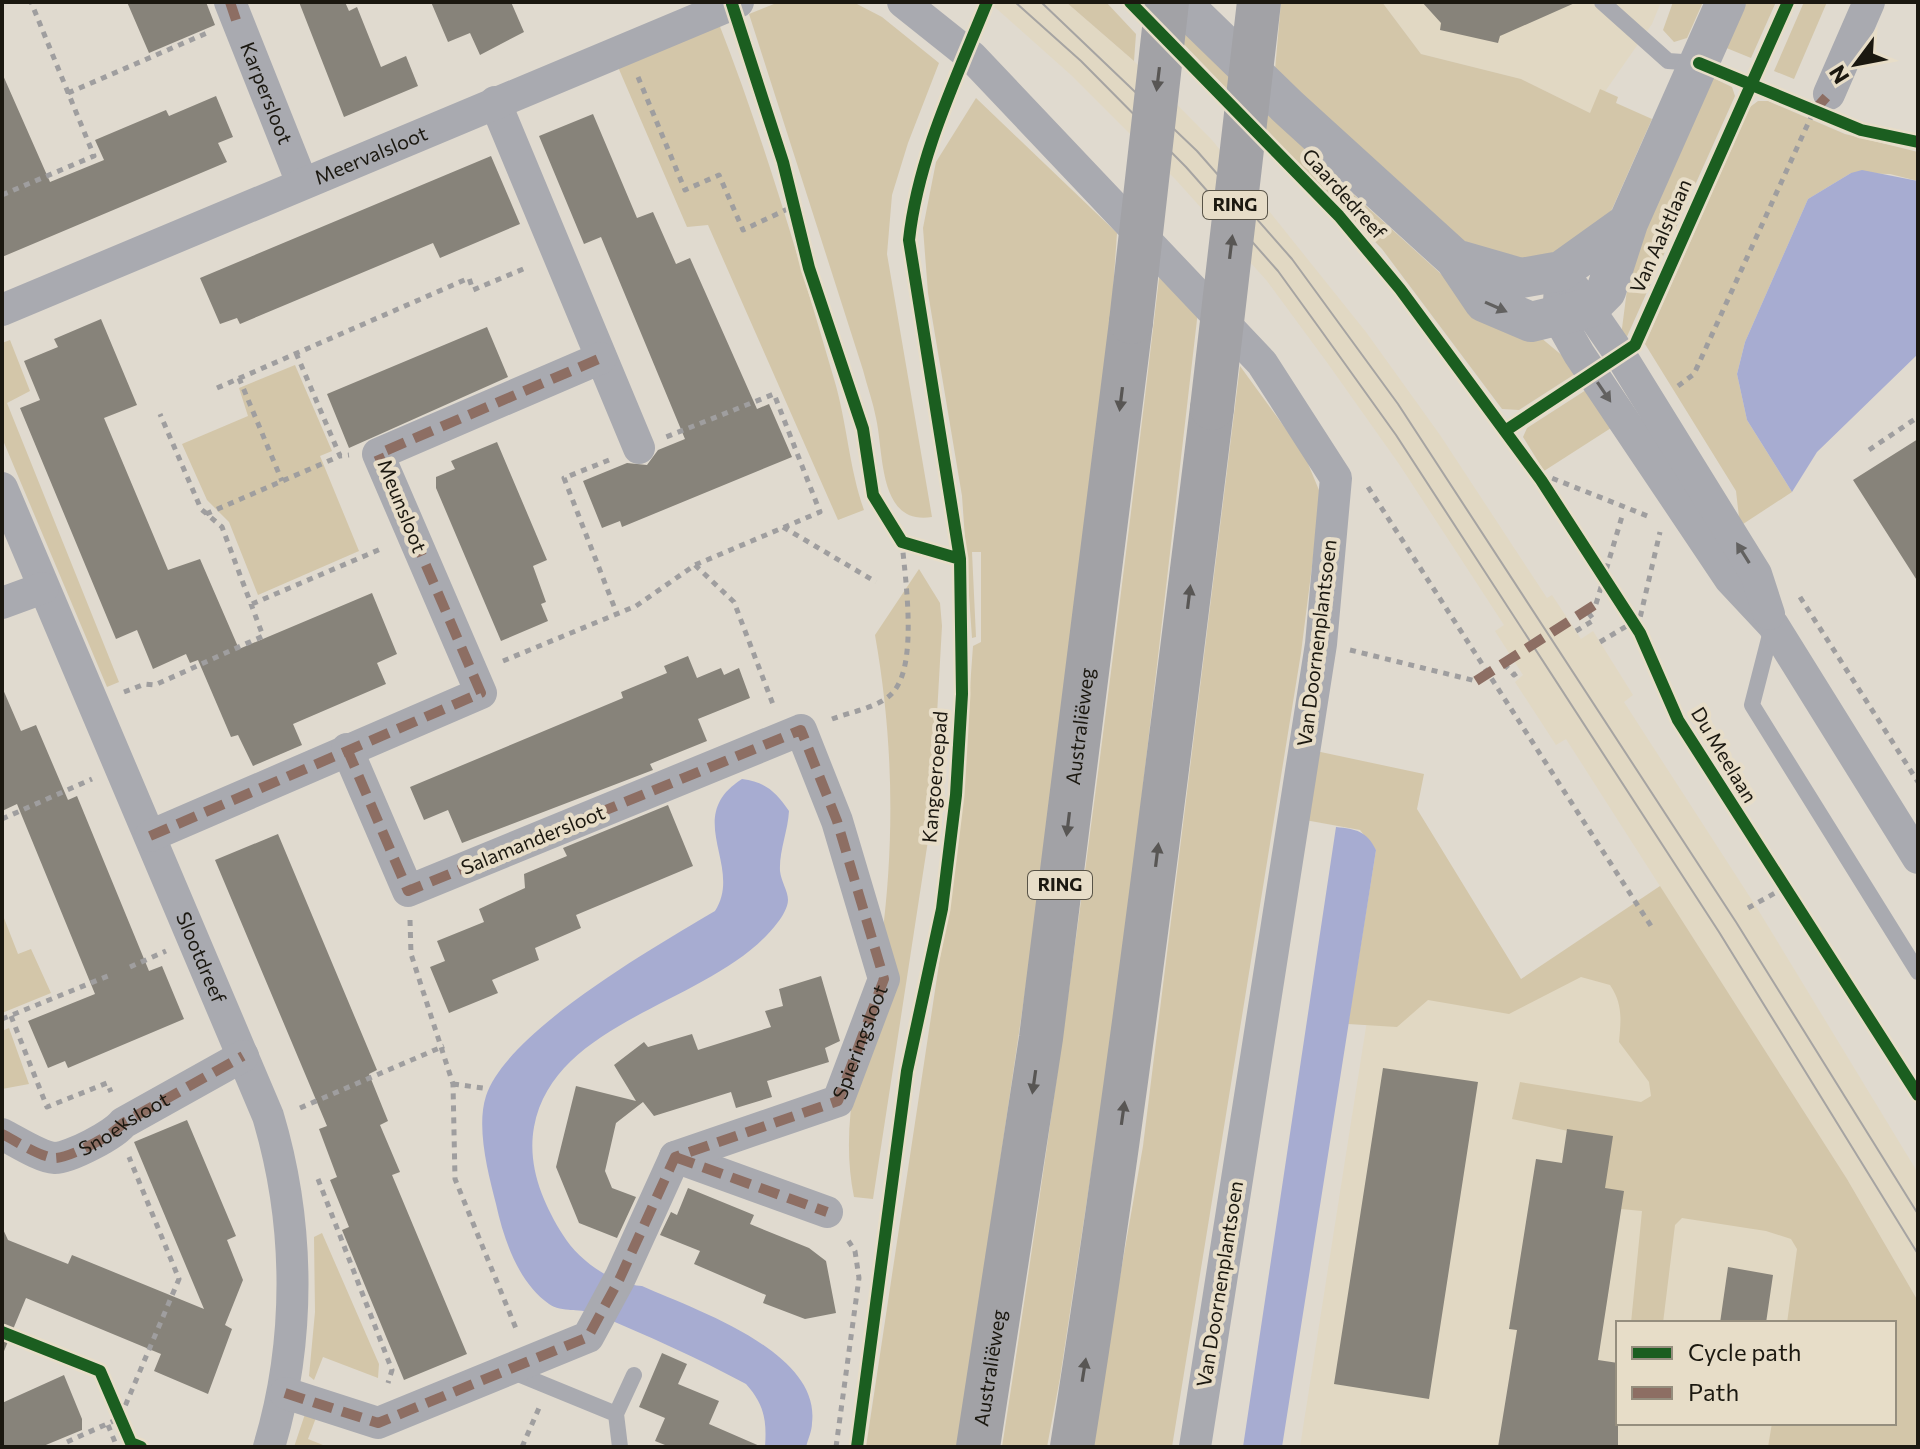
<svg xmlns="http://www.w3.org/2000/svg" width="1920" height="1449" font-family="Commissioner,sans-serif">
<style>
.built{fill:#e1d8c3;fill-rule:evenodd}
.green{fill:#d3c6a9}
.water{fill:#a7acd1}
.building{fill:#87837a}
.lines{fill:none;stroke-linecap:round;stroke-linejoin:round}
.path{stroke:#9f9e9f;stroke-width:5;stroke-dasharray:6 6;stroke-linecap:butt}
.service{stroke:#a9aab0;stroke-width:16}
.minor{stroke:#a9aab0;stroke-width:32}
.tertiary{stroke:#a9aab0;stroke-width:40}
.primary{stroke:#a2a2a6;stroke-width:44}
.tram{stroke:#a6a4a2;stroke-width:2}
.primary-bridge{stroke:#a2a2a6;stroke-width:44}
.quiet{stroke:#8d6e63;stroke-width:10;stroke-dasharray:20 10;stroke-linecap:butt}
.cycleway-casing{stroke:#e7ddc8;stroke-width:17}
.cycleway{stroke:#1b5e20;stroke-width:12}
.oneway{fill:#585654}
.oneway2{fill:#626160}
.labels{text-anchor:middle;stroke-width:8;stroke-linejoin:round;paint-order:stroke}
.shield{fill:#e7ddc8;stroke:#585347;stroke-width:2}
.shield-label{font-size:18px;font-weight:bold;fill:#1b1810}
.street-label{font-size:20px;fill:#1b1810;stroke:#e7ddc8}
</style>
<rect width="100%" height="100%" fill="#e0dacf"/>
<path class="built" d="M989,2H1066L1134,61L1212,140L1366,332L1440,435L1547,598L1552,595L1581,639L1593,631L1633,695L1624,702L1757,908L1918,1173V1301L1847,1179L1566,739L1556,745L1515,682L1523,675L1495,631L1504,625L1399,464L1326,361L1267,281L1176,180L1071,75Z
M1382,2H1661L1652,24L1590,113L1521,79L1421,54Z
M1670,939L1918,1345V1447H1300L1374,976L1523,995ZM1618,1323H1894V1423H1618Z"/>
<path class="green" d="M779,2L855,3L882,17L939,63L908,143L892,195L887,254L932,517C878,526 884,453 876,418C873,402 867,386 863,370L749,14Z
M1066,2H1106L1136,34L1134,61Z
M1143,2H1154L1332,175L1494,322L1540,337L1564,357L1575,374L1519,410L1502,409L1382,249Z
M1281,2H1382L1421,54L1521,79L1590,113L1600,89L1618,97L1616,103L1652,119L1609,216L1572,250L1526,262L1467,244L1275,70Z
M1673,2H1703L1687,38L1674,42L1663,30Z
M1744,2H1776L1751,58L1724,47Z
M1804,2H1827L1794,79L1774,71Z
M719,24C764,139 799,260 834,379C847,422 849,468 864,510L838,520L708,225L687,227L618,67Z
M1711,77L1732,87L1735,96L1625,341L1621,336L1631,259Z
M976,98L1117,233L1112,305L1049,829L958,1447H866L960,825L973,646L981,642V552H972L976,637L972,638L962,496L928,293L923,228L936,162Z
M1758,101H1768L1845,134L1918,152V181L1890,174L1851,173L1808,199L1745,342L1737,374L1747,420L1792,492L1740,526L1736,491L1645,344L1750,107Z
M1160,270L1198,311L1121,976L1060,1378L1047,1447H1002C1063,1056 1114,663 1160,270Z
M10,340L30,391L7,403L119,682L107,687L2,438V343Z
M295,365L332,451L320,456L359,551L258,595L229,522L207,500L182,444L248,416L239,388Z
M1240,366L1304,454L1321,495L1301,653L1172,1447H1090L1143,1146Z
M1586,390L1611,428L1544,471L1523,437L1527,428Z
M919,569L940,603L942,626L931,821L873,1199L854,1197C836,1110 871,1024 882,938C895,837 893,736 875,635Z
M1316,751L1424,774L1417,809L1521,979L1660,886L1847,1179L1918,1301V1447H1768L1772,1423H1894V1323H1787L1797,1249L1791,1239L1766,1231L1682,1218L1675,1225L1663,1323H1631L1642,1211L1621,1209L1623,1194L1604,1190L1568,1131L1512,1119L1520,1082L1641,1102L1651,1096L1649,1082L1619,1042C1621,1020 1623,1004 1610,985L1581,977L1509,1014L1428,1000L1397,1027L1348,1024L1376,850L1360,830L1305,820Z
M2,913L18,954L31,949L51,993L2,1013Z
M9,1028L29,1084L2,1089V1031Z
M322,1233L379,1364L378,1378L323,1357L314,1380L309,1376L315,1312L314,1237Z
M305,1414L317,1415L308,1439L328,1447H294Z"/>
<path class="water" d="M1862,170L1918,181V354L1817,452L1792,492L1747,420L1737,374L1745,342L1808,199L1851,173Z
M742,779C766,782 776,792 789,811C788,831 779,851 780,871C781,881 788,891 788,900C788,907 782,917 778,922C717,1004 555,1016 534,1127C527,1166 543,1203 563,1235C579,1261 612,1284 642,1286C693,1309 821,1351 812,1423C812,1431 808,1439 806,1447H765C767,1420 764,1404 746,1384C698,1358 646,1335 596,1314C583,1308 561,1313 549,1304C518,1282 504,1240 496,1204C488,1173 476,1127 486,1096C507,1031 656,946 715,911C744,866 682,817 742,779Z
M1336,827C1356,829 1367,831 1376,850L1282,1447H1243Z"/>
<path class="building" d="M127,2H206L215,25L149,53Z
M299,2H345L349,11L357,7L381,67L406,56L418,86L344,117Z
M431,2H511L524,32L480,55L470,33L448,42Z
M1422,2H1577L1500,36L1498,43L1440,30L1441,23Z
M2,73L50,182L104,160L95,140L166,110L169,116L216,96L233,137L218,143L227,162L2,257Z
M593,114L637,218L653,212L676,264L690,258L757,409L769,404L792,457L622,527L620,521L602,528L583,481L627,463L647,465L658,450L685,439L601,237L584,244L539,136Z
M491,156L520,224L440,258L433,243L240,324L237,318L220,324L200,278Z
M101,319L137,405L104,418L168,570L200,559L239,649L372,593L397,654L377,663L386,684L293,724L302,745L253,766L238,735L231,737L198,660L190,663L186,654L153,669L137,630L116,639L20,408L40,400L24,361L58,347L54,339Z
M487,327L508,377L349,448L327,394Z
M1918,439V582L1853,480Z
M497,442L547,560L533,566L546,602L541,604L548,621L501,641L436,488V477L455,469L451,461Z
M688,656L697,678L721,668L724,675L739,668L750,698L698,719L707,741L650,764L653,770L462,843L448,810L424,820L410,787L623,698L621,692L667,673L664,666Z
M2,687L21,731L36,725L68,800L77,796L149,971L162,966L184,1019L68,1068L65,1061L48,1068L28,1021L95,994L17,804L2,811Z
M668,805L693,866L576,915L581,928L535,948L539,960L492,980L498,993L449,1013L430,967L445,961L437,941L484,922L479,909L525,888L524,874L567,856L563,848Z
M278,834L377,1070L369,1074L388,1121L380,1125L400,1172L392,1175L467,1354L404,1380L342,1230L349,1227L330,1180L337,1177L319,1129L327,1126L215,860Z
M821,976L840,1041L825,1048L829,1062L767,1081L772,1097L736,1108L731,1092L654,1116L643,1102L616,1123L605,1171L612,1188L636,1197L617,1238L579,1223L556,1167L576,1086L636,1101L614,1065L644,1042L648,1047L692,1034L698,1050L771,1027L765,1011L783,1006L779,989Z
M1383,1068L1478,1082L1429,1399L1334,1384Z
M187,1120L236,1236L227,1240L243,1280L225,1325L232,1329L208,1394L154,1371L161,1354L26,1298L2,1356V1227L8,1240L68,1264L72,1255L204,1309L134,1142Z
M1567,1129L1613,1136L1605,1188L1624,1191L1598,1360L1618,1363V1447H1498L1517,1330L1509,1329L1536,1159L1562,1163Z
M688,1188L754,1215L750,1224L809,1248L826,1261L836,1313L805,1319L763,1303L766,1295L694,1264L700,1251L660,1235L671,1212L677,1215Z
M1728,1267L1773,1275L1766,1323H1720Z
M662,1353L687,1364L678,1384L719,1401L709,1424L762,1447H670L655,1441L665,1418L639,1407Z
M64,1375L82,1419V1430L41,1447H2V1403Z"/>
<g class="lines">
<path class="path" d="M638,77L685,190L719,175L743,230L794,206
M68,93L207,33
M2,195L94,156L31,2
M296,353L340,456L349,455
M239,378L282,481
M1678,386L1694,374L1811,117
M217,388L469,278L473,290L528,267
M1869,450L1918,417
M609,460L564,478L617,614
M1541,480L1549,477L1650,517
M1368,487L1651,926
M206,514L340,456
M783,527L876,582
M695,565L734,602L774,707
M1800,597L1918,782
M252,604L383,548
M1596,604L1623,513
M1576,631L1594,620L1587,611
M1600,642L1640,618L1660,532
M1350,650L1476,681
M503,661L636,606L695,565L820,512L774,394L666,437
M1504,664L1514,675L1520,671
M124,692L145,684L155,685L263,636L222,527L201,509L160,414
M832,719C850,712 882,707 894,691C918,662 905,577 902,542
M2,819L92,779
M1748,908L1784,888
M410,920L411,954L453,1084L455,1179L517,1331
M130,967L166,951
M11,1016L47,1107L107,1083L111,1092
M2,1019L113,974
M453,1084L483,1088
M300,1108L444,1046
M318,1179L392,1370L388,1383
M108,1425L117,1447
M67,1442L120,1418L179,1279L129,1157
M522,1447L539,1408
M836,1447L859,1278L855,1251L846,1237"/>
<path class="service" d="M1602,2L1668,61L1697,63
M1772,627L1752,705L1918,972
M511,1371L616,1414L634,1375
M616,1414L620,1447"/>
<g class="minor">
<path id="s1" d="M230,2L302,183"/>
<path d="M903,2L972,57L1262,363L1336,478L1321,644L1195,1447"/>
<path d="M1829,94L1869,2"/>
<path d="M495,102L639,448"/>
<path d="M1561,271L1558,317L1579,354L1730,579L1773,625L1918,858"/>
<path d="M1574,288L1621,356L1756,574L1769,614"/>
<path id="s2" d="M2,310L738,2"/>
<path id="s3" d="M2,488L268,1116C300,1223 301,1340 269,1447"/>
<path d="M2,603L43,588"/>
<path d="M150,836L481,693L378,454L601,358"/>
<path d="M2,1134C16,1141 40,1157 55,1158C70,1158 115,1134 123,1123L243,1056"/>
<path d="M675,1157L827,1212"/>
<path id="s4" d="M285,1393L378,1423L588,1337L620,1278L675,1157L838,1101L884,979L837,821L801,730L408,891L347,749"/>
</g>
<path class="tertiary" d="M1180,2L1289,108L1455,259L1484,302L1531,322L1589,308L1606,291L1628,223L1726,2
M1455,259L1521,278L1561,271L1628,223"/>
<g class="primary">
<path id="s5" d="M978,1447L1041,1038L1131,322"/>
<path d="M1072,1447C1127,1102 1169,755 1212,408"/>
</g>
<path class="tram" d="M1015,2L1081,61L1186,167L1278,271L1320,329L1396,435L1719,932L1918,1254
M1041,2L1197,151L1292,259L1398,404L1736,922L1918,1214"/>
<path class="primary-bridge" d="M1131,322L1167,2
M1212,408L1259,2"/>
<g class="quiet">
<path d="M230,2L236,20"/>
<path d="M1813,112L1829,94"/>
<path d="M1476,681L1596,604"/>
<path d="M150,836L481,693L378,454L601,358"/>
<path id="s6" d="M2,1134C16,1141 40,1157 55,1158C70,1158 115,1134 123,1123L243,1056"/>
<path d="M675,1157L827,1212"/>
<path d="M285,1393L378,1423L588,1337L620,1278L675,1157L838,1101L884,979L837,821L801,730L408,891L347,749"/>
</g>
<g class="cycleway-casing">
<path id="cycleway" d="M1130,2L1339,216L1400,289L1541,480L1640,633L1678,720L1918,1095
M732,4L783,162L809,268L863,429L873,495L902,542L960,559
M1699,63L1861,130L1918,142
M1505,431L1635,345L1788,2
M2,1332L100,1371L131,1443L141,1447
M857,1447L907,1071L942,909L956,795L962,694L960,559L909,240C918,157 956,79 987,2"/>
</g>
<use href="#cycleway" class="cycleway"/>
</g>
<defs><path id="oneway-solid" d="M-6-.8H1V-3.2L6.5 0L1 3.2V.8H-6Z" transform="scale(2)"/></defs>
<g class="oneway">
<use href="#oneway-solid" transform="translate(1158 79) rotate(97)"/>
<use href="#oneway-solid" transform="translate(1231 247) rotate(-83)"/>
<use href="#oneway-solid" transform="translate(1121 399) rotate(97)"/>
<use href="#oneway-solid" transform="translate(1189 597) rotate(-83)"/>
<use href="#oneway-solid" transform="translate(1068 824) rotate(97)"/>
<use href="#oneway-solid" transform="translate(1157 855) rotate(-83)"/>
<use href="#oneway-solid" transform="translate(1034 1082) rotate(98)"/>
<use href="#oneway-solid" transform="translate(1123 1113) rotate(-82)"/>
<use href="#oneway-solid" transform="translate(1084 1370) rotate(-81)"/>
</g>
<g class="oneway2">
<use href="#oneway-solid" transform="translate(1496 307) rotate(24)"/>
<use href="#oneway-solid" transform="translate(1604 392) rotate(56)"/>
<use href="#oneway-solid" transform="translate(1743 553) rotate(-122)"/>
</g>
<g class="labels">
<g class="shield">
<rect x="1203" y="191" width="64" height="28" rx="6"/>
<rect x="1028" y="871" width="64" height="28" rx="6"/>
</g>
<g class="shield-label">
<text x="1235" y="211">RING</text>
<text x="1060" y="891">RING</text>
</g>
<g class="street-label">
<text dy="7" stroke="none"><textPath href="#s1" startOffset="98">Karpersloot</textPath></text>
<text dy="7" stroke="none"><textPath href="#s2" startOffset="400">Meervalsloot</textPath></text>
<text transform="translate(1344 194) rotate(48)" y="7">Gaardedreef</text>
<text transform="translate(1661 236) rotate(-66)" y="7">Van Aalstlaan</text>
<text transform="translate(402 506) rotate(68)" y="7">Meunsloot</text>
<text transform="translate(1317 643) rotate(-83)" y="7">Van Doornenplantsoen</text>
<text dy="7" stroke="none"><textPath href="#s5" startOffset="728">Australiëweg</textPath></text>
<text transform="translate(1724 755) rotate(59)" y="7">Du Meelaan</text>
<text transform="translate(935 777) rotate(-85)" y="7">Kangoeroepad</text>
<text transform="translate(533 840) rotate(-22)" y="7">Salamandersloot</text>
<text dy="7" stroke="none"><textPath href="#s3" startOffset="510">Slootdreef</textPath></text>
<text dy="7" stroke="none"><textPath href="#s4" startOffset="760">Spieringsloot</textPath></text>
<text dy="7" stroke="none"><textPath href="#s6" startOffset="136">Snoeksloot</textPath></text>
<text transform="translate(1220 1284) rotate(-81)" y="7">Van Doornenplantsoen</text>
<text dy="7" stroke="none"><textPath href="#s5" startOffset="80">Australiëweg</textPath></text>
</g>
</g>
<rect width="1920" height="1449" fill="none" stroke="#1b1810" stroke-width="8"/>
<rect x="1616" y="1321" width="280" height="104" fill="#e7ddc8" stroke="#958e7e" stroke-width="2"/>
<rect x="1632" y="1347" width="40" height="12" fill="#1b5e20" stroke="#958e7e" stroke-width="2"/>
<text x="1688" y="1361" font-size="24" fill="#1b1810">Cycle path</text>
<rect x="1632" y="1387" width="40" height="12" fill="#8d6e63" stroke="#958e7e" stroke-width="2"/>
<text x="1688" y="1401" font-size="24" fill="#1b1810">Path</text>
<g transform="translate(1856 64) rotate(238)" stroke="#e7ddc8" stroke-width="6" paint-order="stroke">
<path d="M0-6L14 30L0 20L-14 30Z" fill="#1b1810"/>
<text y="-12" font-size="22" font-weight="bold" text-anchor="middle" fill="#1b1810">N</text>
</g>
</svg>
